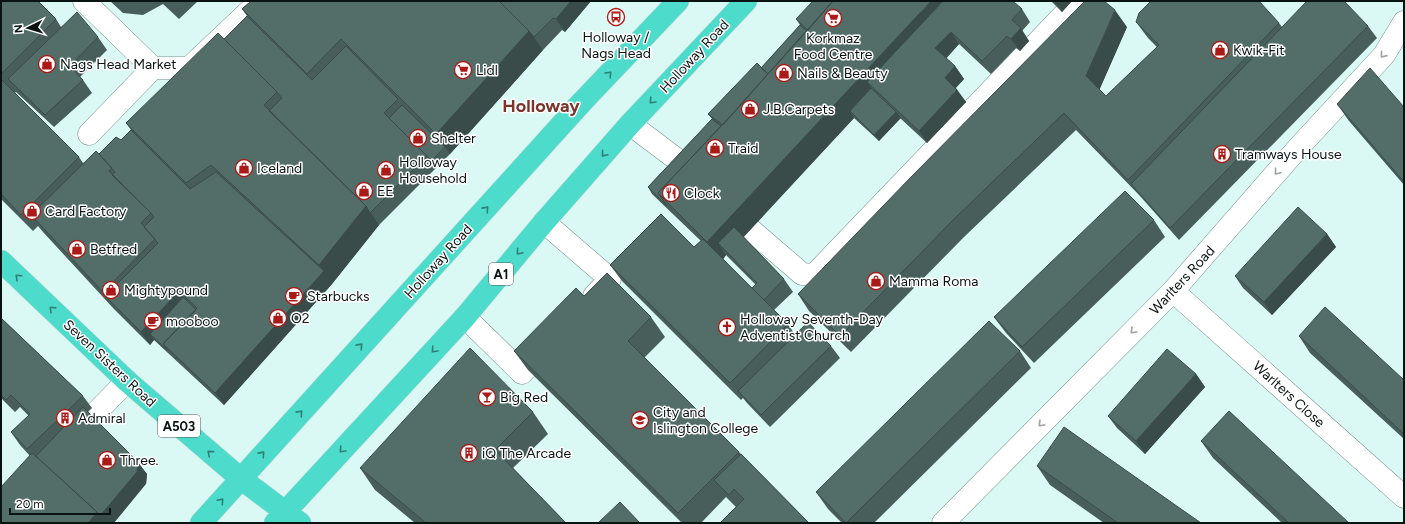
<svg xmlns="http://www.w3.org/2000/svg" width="1405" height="524" font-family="Figtree,sans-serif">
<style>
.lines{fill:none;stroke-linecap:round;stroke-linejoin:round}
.minor-casing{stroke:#76918d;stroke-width:23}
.highway-casing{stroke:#dddede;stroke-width:23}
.minor{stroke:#fff;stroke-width:22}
.highway{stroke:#4ddbcb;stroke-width:22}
.wall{fill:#475e5a;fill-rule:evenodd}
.shaded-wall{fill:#3a4c4a}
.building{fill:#536d69;stroke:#3a4c4a}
.oneway{stroke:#9da1a0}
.oneway2{stroke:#2e8178}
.labels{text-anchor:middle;stroke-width:3;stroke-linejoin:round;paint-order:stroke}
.shield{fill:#fff;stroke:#535a59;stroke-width:1}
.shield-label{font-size:13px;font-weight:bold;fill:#091312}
.poi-label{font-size:14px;fill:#091312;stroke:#fff;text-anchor:start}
.street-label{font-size:14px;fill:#091312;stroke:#fff}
.district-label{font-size:18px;font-weight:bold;fill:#7b352d;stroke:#fff}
</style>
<rect width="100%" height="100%" fill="#dbf9f4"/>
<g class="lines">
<g class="minor-casing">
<path id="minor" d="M84,1L153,68
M630,124L683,164
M89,134L153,68H189L260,1
M544,222L610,279L594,296
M751,230L802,274L814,275L1077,1
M1173,291L1404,497
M465,317L522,373L547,346
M72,437L127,381
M943,523L1173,291L1298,148L1384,55L1404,22"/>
</g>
<g class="highway-casing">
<path id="highway" d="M1,261L127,381L240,478L300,523
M201,523L582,102L678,1
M275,523L465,317L544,222L630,124L746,1"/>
</g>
<use href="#minor" class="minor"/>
<use href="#highway" class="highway"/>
</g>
<path class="wall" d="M1,1L56,19L61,27L98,37L107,50L80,77L83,80L92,93L54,127L16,92L15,93L79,157L83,163L99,154L121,140L131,130L126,123L224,39L247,16L242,9L251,1H591L565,32L562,30L543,50L450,154L379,225L332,284L224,405L154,340L150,345L114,309L43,232L38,226L33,231L1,199Z
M110,1H198L179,19L163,4L143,15L123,13Z
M1051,1H1072L1062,12Z
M1022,9L1030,22L1022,31L1029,41L1020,51L1016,48L991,74L959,44L946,58L955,66L964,79L956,88L966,102L927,143L900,118L879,141L854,118L743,237L784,279L793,292L774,310L788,324L795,335L831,346L840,358L770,427L747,403L743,398L741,400L622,281L610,265L694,247L701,241L652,194L648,187L712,119L708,114L761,68L800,25L796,19ZM726,255L756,285L752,288L723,259Z
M1136,22L1279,23L1282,27L1368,26L1377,38L1179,240L1140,196L1076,130L964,237L851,352L809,311L798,294L1127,27L1099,90L1106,96L1157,47L1148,38Z
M1337,104L1404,107V185L1349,121Z
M1154,220L1165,237L1034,363L1006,333L994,317Z
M1327,234L1336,247L1272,315L1243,288L1235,276Z
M584,296L651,317L665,337L644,358L739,452L741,454L809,523L736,507L726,497L701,523H682L528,370L514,351Z
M1,318L83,396L92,408L88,412L147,474L146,484L30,456L20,445L11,432L29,416L20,407L15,412L1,398Z
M1299,336L1404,380V439L1310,353Z
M1020,351L1031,368L874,523H842L828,509L816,492Z
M1196,374L1205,387L1145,454L1117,428L1108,416Z
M533,412L548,434L513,468L566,523H415L375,490L360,468Z
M1201,441L1349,523H1282L1213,458Z
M1037,466L1201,523H1104L1050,485Z"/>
<path class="shaded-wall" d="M571,1H591L565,32L556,19Z
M931,1H963L867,82L876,95L850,111L854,118L728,254L718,243L726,255L721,262L707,242Z
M1054,1H1072L1062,12Z
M1115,10L1127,27L1098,93L1086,76Z
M1021,28L1029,41L1020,51L1011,39Z
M529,31L543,50L450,154L436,134Z
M951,32L959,44L944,61L935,48Z
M955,66L964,79L953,90L945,78Z
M957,90L966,102L927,143L919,131Z
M896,112L901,118L879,141L874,135Z
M366,206L379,225L332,284L224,405L215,393L324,271L319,265Z
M1327,234L1336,247L1272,315L1264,302Z
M179,291L187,304L150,334L154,340L150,345L141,332Z
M1196,374L1205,387L1145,454L1136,441Z
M138,462L147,474L146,484L114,523H88Z"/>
<path class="building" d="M1,1H38L56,19L1,74Z
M251,1H499L529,31L436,134L341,39L307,74L242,9Z
M499,1H571L556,19L553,18L534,37L529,31Z
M813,1H833L808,30L796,19Z
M833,1H931L707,242L658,193L724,123Z
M943,1H1013L1022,9L1012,20L1021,28L1011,39L1007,36L982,61L951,32L935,48L955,66L945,78L957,90L919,131L867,82Z
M1085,1H1104L1115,10L1086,76L1106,96L1159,45L1136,22L1139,13L1151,1H1259L1279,23L1128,180L1064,113L953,220L840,336L798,294L911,177Z
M1307,1H1344L1368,26L1170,228L1131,184Z
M77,12L98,37L70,66L83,80L45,115L8,79Z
M247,16L312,80L346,46L398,99L384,113L427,156L370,213L366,206L269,111L282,98L277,92L224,39Z
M800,25L807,31L768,74L761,68Z
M218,33L277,92L264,105L366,206L319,265L211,165L186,183L126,123Z
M757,63L768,74L723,125L708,114Z
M1370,68L1404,107V182L1337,104Z
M1,79L79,157L21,215L1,194Z
M871,88L896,112L874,135L850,111Z
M402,105L445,147L431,161L427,156L389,118Z
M712,119L721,126L658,193L667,206L648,187Z
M131,130L190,189L216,172L324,271L215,393L163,344L197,308L179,291L141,332L105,296L158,243L144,227L154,217L151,213L112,175L115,172L99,154L116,137L121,140Z
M96,151L112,168L109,171L151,213L141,223L155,239L103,292L31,215Z
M1125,191L1154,220L1022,347L994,317Z
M1298,207L1327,234L1264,302L1235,276Z
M661,214L694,247L703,239L788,324L730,383L610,265Z
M734,227L784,279L764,300L752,288L757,283L718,243Z
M607,273L651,317L628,341L739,452L678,513L514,351L576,288L584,296Z
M183,297L196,310L163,344L167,350L150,334Z
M1325,307L1404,380V434L1299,336Z
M1,318L83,396L27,449L11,432L30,414L11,395L6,400L1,395Z
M989,321L1020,351L846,523L816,492Z
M808,322L831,346L761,415L738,391Z
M470,348L533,412L495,450L566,523H426L360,468Z
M1167,349L1196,374L1136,441L1108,416Z
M83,407L138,462L137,472L100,516L97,512L36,456Z
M1229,411L1349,523H1289L1201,441Z
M1064,427L1201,523H1118L1037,466Z
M32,453L97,512L88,523H1V487Z
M741,454L809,523H720L744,499L734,489L729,495L714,480Z
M620,502L640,523H598Z"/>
<defs><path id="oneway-chevron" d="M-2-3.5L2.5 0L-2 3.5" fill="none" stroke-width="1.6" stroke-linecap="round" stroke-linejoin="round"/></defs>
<g class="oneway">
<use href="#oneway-chevron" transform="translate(1383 55) rotate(129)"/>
<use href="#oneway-chevron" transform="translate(1277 172) rotate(130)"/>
<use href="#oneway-chevron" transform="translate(1133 331) rotate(135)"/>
<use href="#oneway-chevron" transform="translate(1041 424) rotate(135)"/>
</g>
<g class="oneway2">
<use href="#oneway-chevron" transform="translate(609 74) rotate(-47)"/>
<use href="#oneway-chevron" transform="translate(652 101) rotate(133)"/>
<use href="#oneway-chevron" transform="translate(604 154) rotate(131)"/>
<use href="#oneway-chevron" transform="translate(486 209) rotate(-48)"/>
<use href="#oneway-chevron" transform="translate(519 252) rotate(130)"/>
<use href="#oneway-chevron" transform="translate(18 277) rotate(-137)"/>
<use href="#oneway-chevron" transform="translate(52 309) rotate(-136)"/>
<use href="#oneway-chevron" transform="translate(360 346) rotate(-48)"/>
<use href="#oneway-chevron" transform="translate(434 350) rotate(133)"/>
<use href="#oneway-chevron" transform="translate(300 413) rotate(-48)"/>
<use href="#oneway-chevron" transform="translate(342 450) rotate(133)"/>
<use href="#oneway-chevron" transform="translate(210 453) rotate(-139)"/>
<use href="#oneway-chevron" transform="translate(262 454) rotate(-48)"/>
<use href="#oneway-chevron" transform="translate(221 501) rotate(-49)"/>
</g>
<defs>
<g id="bus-ring" transform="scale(0.9)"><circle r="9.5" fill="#fff" stroke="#ac1a17" stroke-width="1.5"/><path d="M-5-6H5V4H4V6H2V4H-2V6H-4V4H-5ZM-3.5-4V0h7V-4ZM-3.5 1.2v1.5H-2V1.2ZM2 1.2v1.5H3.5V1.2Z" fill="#ac1a17"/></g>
<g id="supermarket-ring" transform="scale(0.9)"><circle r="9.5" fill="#fff" stroke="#ac1a17" stroke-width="1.5"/><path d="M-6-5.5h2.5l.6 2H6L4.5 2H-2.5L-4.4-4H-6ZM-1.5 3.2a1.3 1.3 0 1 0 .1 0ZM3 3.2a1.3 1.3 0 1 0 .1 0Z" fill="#ac1a17"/></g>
<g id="shop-ring" transform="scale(0.9)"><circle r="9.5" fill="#fff" stroke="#ac1a17" stroke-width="1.5"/><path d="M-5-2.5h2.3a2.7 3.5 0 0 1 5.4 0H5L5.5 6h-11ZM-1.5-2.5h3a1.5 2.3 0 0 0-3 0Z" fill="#ac1a17"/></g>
<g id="building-ring" transform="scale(0.9)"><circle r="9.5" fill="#fff" stroke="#ac1a17" stroke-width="1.5"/><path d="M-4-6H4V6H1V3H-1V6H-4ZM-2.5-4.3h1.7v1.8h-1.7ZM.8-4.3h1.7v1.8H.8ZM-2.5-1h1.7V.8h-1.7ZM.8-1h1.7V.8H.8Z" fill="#ac1a17"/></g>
<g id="restaurant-ring" transform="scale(0.9)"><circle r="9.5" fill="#fff" stroke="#ac1a17" stroke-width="1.5"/><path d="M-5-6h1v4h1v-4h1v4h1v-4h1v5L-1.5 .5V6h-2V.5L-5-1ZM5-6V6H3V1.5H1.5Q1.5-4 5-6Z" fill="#ac1a17"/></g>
<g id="cafe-ring" transform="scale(0.9)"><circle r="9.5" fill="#fff" stroke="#ac1a17" stroke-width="1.5"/><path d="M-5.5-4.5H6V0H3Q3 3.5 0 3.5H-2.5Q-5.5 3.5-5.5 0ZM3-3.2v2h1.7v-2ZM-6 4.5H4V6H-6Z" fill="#ac1a17"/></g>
<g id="church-ring" transform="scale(0.9)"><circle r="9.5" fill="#fff" stroke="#ac1a17" stroke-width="1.5"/><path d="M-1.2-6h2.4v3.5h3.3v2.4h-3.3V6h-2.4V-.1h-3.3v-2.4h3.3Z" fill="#ac1a17"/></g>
<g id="bar-ring" transform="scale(0.9)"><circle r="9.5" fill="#fff" stroke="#ac1a17" stroke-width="1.5"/><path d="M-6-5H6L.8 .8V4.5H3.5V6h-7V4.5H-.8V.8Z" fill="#ac1a17"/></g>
<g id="university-ring" transform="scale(0.9)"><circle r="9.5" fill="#fff" stroke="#ac1a17" stroke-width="1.5"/><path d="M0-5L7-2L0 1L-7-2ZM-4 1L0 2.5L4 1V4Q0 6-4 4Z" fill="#ac1a17"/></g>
</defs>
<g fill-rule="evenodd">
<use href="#bus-ring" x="616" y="17"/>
<use href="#supermarket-ring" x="833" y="18"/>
<use href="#shop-ring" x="1220" y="50"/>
<use href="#shop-ring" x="47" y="64"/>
<use href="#supermarket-ring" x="463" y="70"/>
<use href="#shop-ring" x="784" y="73"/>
<use href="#shop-ring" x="750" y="109"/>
<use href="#shop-ring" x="418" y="138"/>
<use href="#shop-ring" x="715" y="148"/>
<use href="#building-ring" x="1222" y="154"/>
<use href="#shop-ring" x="244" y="168"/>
<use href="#shop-ring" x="386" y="170"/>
<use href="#shop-ring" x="364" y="191"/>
<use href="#restaurant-ring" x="671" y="193"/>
<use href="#shop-ring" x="32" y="211"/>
<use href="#shop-ring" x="77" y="249"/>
<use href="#shop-ring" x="876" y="281"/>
<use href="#shop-ring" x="111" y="290"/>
<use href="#cafe-ring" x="294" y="296"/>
<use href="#shop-ring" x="278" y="318"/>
<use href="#cafe-ring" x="153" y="321"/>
<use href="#church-ring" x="727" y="327"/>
<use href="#bar-ring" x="487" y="397"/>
<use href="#building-ring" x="65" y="418"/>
<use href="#university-ring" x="640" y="420"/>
<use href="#building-ring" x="469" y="453"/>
<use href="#shop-ring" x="107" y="460"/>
</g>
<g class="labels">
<g class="shield">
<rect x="489" y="263" width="24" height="22" rx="3"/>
<rect x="158" y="415" width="42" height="22" rx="3"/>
</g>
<g class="shield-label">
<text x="501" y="279">A1</text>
<text x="179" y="431">A503</text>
</g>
<g class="poi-label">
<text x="616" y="42" text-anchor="middle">Holloway /<tspan x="616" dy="16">Nags Head</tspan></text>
<text x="833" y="43" text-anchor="middle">Korkmaz<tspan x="833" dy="16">Food Centre</tspan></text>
<text x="1233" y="55">Kwik-Fit</text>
<text x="60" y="69">Nags Head Market</text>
<text x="476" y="75">Lidl</text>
<text x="797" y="78">Nails &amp; Beauty</text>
<text x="763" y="114">J.B.Carpets</text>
<text x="431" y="143">Shelter</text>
<text x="728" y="153">Traid</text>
<text x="1235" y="159">Tramways House</text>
<text x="399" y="167">Holloway<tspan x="399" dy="16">Household</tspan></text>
<text x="257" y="173">Iceland</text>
<text x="377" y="196">EE</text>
<text x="684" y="198">Clock</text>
<text x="45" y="216">Card Factory</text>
<text x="90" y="254">Betfred</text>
<text x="889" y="286">Mamma Roma</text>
<text x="124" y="295">Mightypound</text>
<text x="307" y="301">Starbucks</text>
<text x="291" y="323">O2</text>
<text x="740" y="324">Holloway Seventh-Day<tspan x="740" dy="16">Adventist Church</tspan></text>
<text x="166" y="326">mooboo</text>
<text x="500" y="402">Big Red</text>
<text x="653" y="417">City and<tspan x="653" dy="16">Islington College</tspan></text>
<text x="78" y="423">Admiral</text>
<text x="482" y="458">iQ The Arcade</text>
<text x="120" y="465">Three.</text>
</g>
<g class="street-label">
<text transform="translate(694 56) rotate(-47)" y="5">Holloway Road</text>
<text transform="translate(438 261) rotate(-48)" y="5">Holloway Road</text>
<text transform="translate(1182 280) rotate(-47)" y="5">Warlters Road</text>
<text transform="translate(110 363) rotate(43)" y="5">Seven Sisters Road</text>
<text transform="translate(1289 394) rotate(42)" y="5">Warlters Close</text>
</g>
<g class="district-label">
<text x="541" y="112">Holloway</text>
</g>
</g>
<rect width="1405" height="524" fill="none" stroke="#091312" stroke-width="4"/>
<g transform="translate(28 28) rotate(265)" stroke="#ffffff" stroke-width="3" paint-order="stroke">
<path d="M0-3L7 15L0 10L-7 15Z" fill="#091312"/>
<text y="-6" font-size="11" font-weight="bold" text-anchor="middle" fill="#091312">N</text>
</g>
<path d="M10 508v6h100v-6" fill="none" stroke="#091312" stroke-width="2"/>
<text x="16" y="508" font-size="12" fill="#091312" stroke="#ffffff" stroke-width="3" paint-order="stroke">20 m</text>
</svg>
